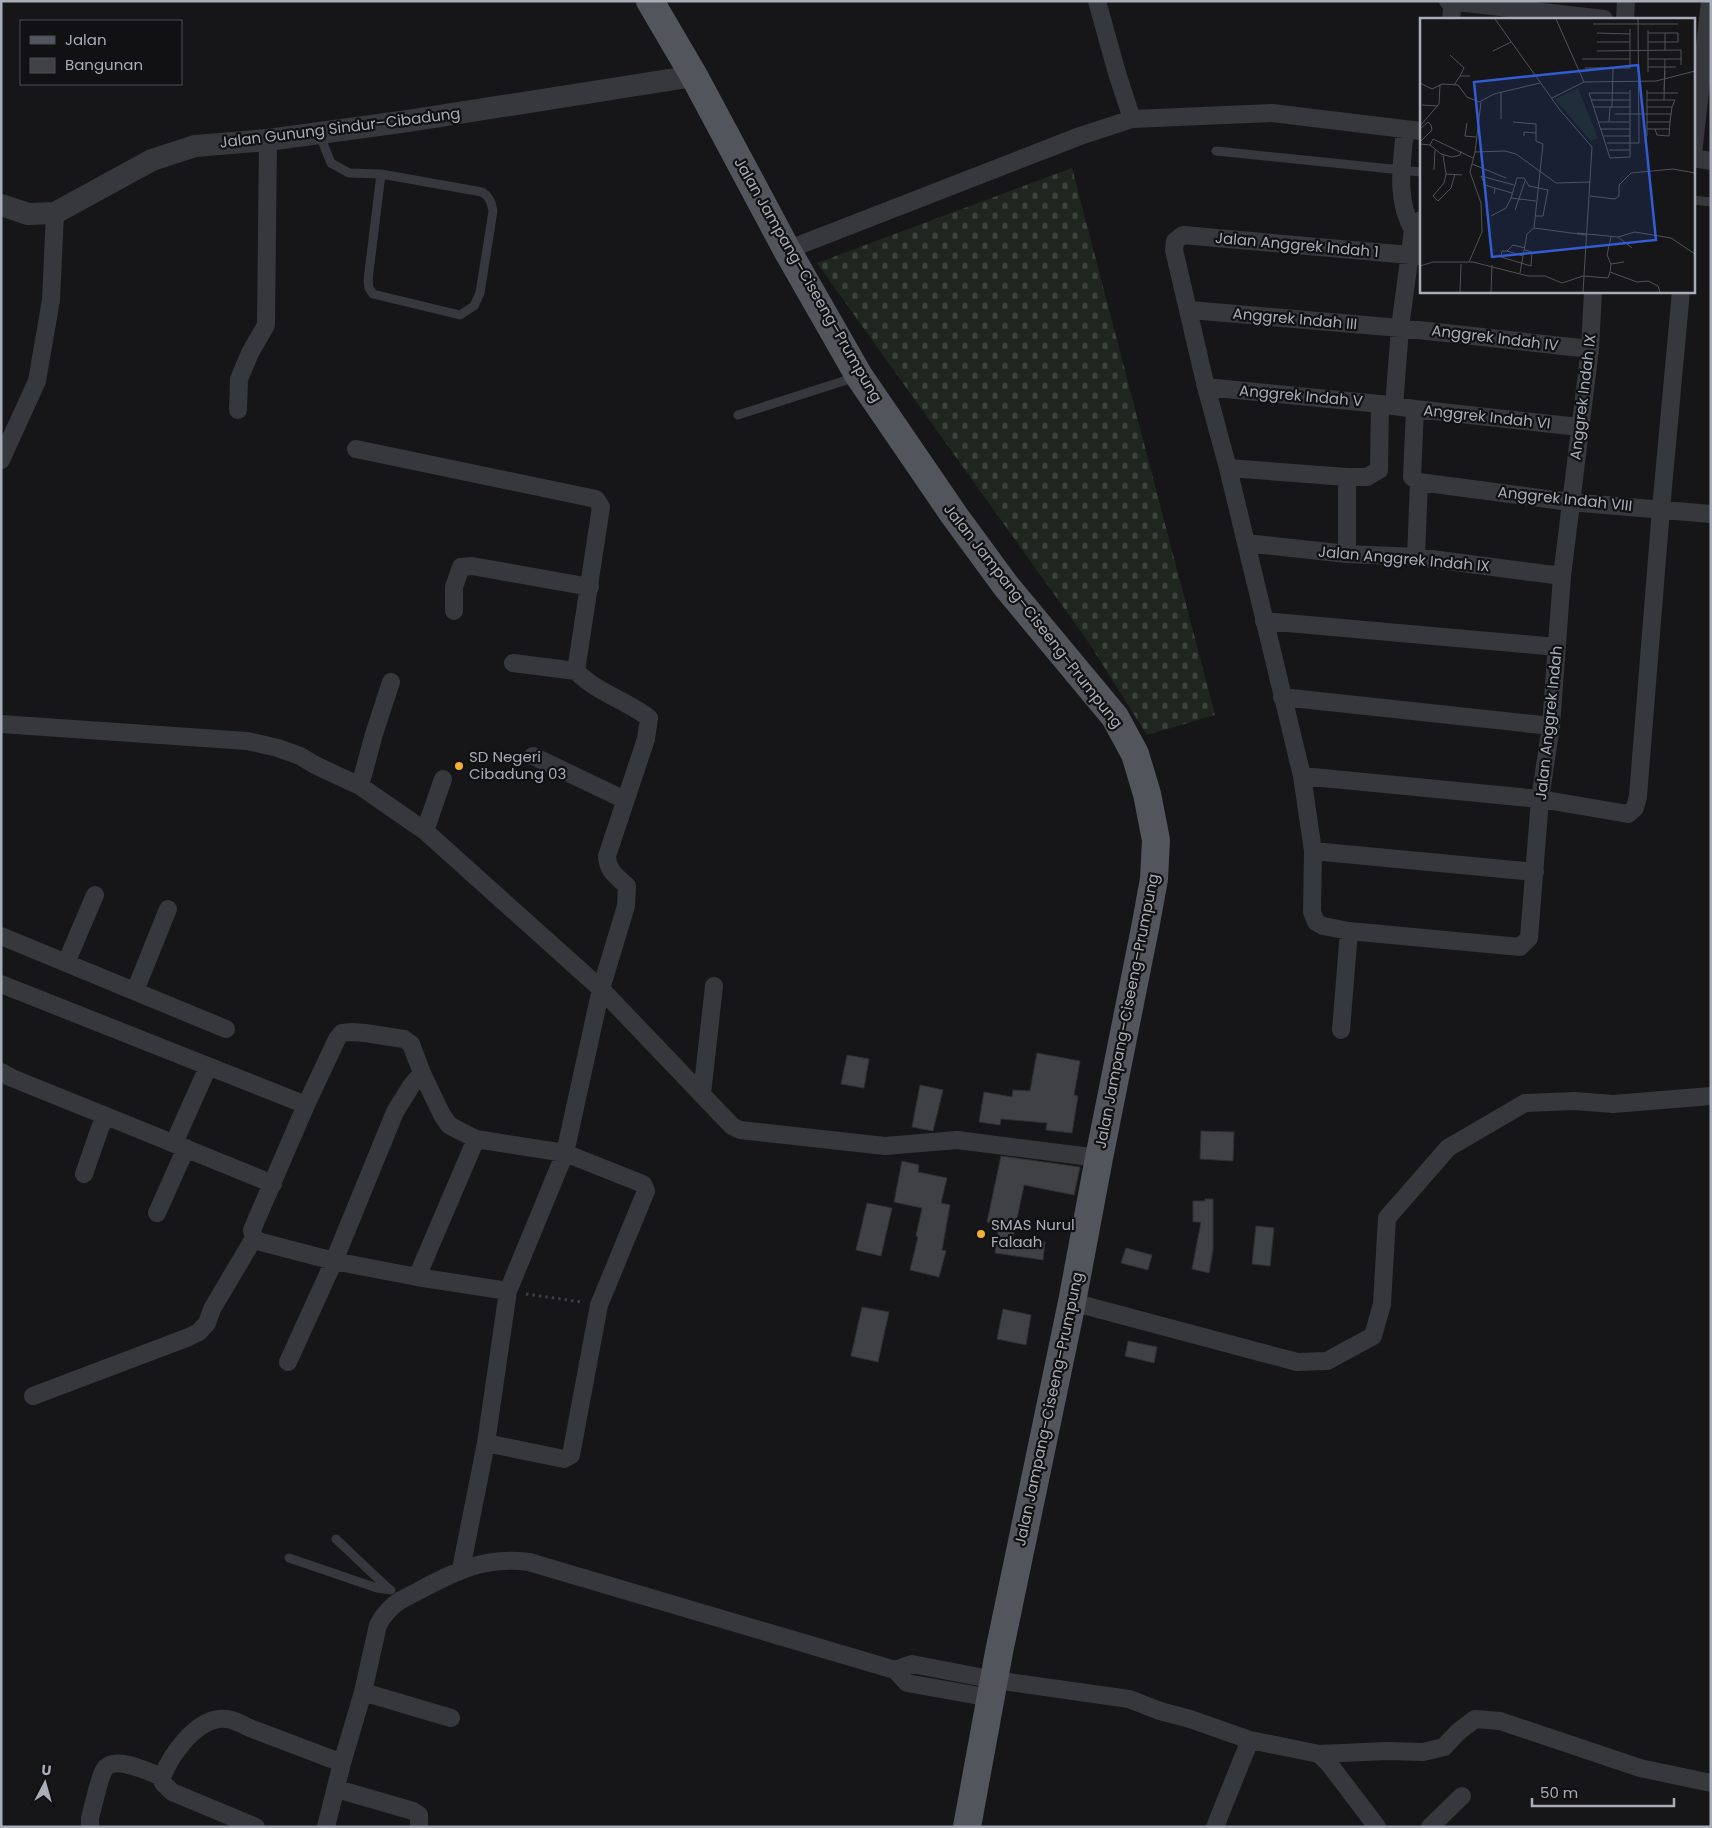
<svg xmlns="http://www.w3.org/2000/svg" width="1712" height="1828" font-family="Poppins,sans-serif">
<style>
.cemetery{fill:url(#cemetery-stones)}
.building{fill:#404145;stroke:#303034}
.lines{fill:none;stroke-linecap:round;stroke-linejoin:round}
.path{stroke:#3d3f44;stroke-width:3;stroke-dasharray:2.5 4;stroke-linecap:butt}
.service{stroke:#37383d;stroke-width:9}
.minor{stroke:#37383d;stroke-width:18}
.tertiary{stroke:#37383d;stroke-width:22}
.primary{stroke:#53555c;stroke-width:28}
.poi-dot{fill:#f2b134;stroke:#111113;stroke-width:2}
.labels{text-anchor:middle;stroke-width:4.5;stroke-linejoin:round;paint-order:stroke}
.street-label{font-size:15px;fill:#a8adb8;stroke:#111113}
.poi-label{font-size:15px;fill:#a8adb8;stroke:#111113;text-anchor:start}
.inset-road{fill:none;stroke:#505258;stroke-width:1}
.view{fill:#325cd3;fill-opacity:0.15;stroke:#325cd3;stroke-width:2.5}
.inset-edge{fill:none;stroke:#a8adb8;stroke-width:2.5}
</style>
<defs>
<pattern id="cemetery-stones" width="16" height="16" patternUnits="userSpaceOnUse" patternTransform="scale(1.25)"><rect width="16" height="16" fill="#1e261f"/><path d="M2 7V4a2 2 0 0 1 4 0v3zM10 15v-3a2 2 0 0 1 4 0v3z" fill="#3c433d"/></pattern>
</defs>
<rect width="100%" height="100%" fill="#161618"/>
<path class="cemetery" d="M1072,168L1215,715L1147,735L1089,643L817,263Z"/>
<path class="building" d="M1037,1053L1080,1061L1074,1095L1078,1096L1072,1133L1046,1130L1047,1123L1001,1119L1000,1125L979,1122L984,1092L1012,1097L1013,1090L1030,1091Z
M847,1055L869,1059L864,1088L841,1084Z
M920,1085L943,1090L933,1131L912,1127Z
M1201,1131L1234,1132L1233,1161L1200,1159Z
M1001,1156L1080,1167L1074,1195L1024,1185L1013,1238L1045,1242L1043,1260L995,1253L999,1224L987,1222Z
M902,1161L919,1165L918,1172L947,1178L941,1203L950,1205L942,1250L946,1251L939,1277L910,1270L918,1237L916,1236L922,1208L894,1202Z
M1205,1199H1213V1250L1209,1273L1192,1269L1201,1222H1193V1201H1205Z
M867,1203L892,1208L881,1256L856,1250Z
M1256,1226L1274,1228L1270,1266L1252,1264Z
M1126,1248L1152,1255L1148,1270L1121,1263Z
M862,1307L889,1312L878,1362L851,1356Z
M1003,1309L1031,1315L1026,1345L997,1339Z
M1128,1341L1157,1347L1154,1363L1125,1356Z"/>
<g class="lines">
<path class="path" d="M526,1294L582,1302"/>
<path class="service" d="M319,133L331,163L349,173L381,174L368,280L369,288L373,294L460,315L474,306L480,293L493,211C492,203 489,196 482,192L381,174
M1216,151L1421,172
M1693,200L1711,202
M738,415L856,377
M336,1539L390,1590
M289,1558L377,1588L391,1590"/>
<path class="minor" d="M1097,1L1117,73L1132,119
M1448,1L1604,19
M1451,19L1453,2
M1625,19L1626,1
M1405,129C1402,164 1395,198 1413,230
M1693,154L1710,1
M1693,158L1711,161
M787,250L1080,136L1132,119L1272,113L1421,131
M1421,256L1183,235L1175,241L1174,250L1206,387L1228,468L1302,776L1313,851L1312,912L1316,922L1323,926L1349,931L1520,947L1529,938L1540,799L1551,726L1562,576L1590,349L1593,291
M1190,310L1400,328L1590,349
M1206,387L1380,404L1415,409L1579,427
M1394,406L1400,328L1413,230L1421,220
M1415,409L1412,477L1419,482L1416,557
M238,410L239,379L250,353L266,325L268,140
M356,449L596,499L601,507L576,671C597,693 626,700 649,718L646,739L607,856C607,870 617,877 627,886L626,906L601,989L565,1153L508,1291L486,1443L461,1569
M1,460L37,381L51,300L55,213
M1228,468L1347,477
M1419,482L1570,502L1711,514
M1246,543L1347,554L1416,557L1562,576
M1347,554V477H1367L1379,470L1380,404
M454,611V587L461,567L472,566L590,587
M1264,621L1557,647
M513,663L576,671
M1282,697L1551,726
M1,724L247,741L278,748L300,756L315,765L360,786L425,831L601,989L732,1126L740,1130L885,1146L957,1140L1099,1158
M533,756L625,800
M1302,776L1540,799L1628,814L1635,808L1638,796L1661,509L1681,291
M360,786L374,734L391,682
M425,831L443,779
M1313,851L1535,872
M1,936L226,1029
M66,963L95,895
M1,984L306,1105
M135,991L168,909
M1341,1030L1349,931
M1,1072L12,1078L106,1116
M702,1094L714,986
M174,1143L208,1067
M84,1174L100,1128L106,1116L273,1184
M157,1213L186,1148
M417,1277L476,1139
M1072,1302L1297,1362L1327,1361L1373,1336L1382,1304L1387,1218L1448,1148L1525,1103L1575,1101L1613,1104L1711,1096
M288,1362L334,1261L395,1112L411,1086L422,1073
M33,1396L189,1337L199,1332L207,1323L212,1309L254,1238
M486,1443L564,1459L571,1455L599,1305L646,1191L643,1184L565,1153L476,1139L460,1131L449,1125L442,1115L422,1073L411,1044L404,1039L365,1033L352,1032L342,1033L337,1039L306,1105L252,1230L254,1238L261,1242L334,1261L417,1277L508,1291
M895,1670L912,1664L995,1680L1129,1699L1160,1711L1190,1719L1250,1740L1319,1754L1387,1751L1423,1752L1444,1747L1458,1732L1475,1719L1500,1721L1640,1768L1711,1783
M363,1692L451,1718
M1319,1754L1330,1765L1377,1827
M162,1777C171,1755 194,1722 219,1719C233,1717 243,1726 255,1730C284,1741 313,1752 342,1763
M162,1777L163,1783L172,1792L256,1827
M337,1789L413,1811L419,1815V1827
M90,1827V1818C93,1808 99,1778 104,1770C113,1754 149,1772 162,1777
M326,1827L342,1763L363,1692L378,1625C384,1614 391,1606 401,1600C446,1577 477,1555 529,1562L895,1670L907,1683L991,1698
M1215,1827L1250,1740
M1430,1827L1462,1796"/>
<path class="tertiary" d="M1,205L28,214L55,213L152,160L195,146L268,140L408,121L694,76"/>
<path class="primary" d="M650,1L694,76L787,250L859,376L954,515L1006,586L1115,717L1135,754L1147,794L1156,840L1154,879L1146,923L1099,1158L1072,1302L999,1652L967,1827"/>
</g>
<g class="poi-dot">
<circle cx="459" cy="766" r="5"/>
<circle cx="981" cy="1234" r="5"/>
</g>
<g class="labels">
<g class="street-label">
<text transform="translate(340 128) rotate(-7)" y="5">Jalan Gunung Sindur–Cibadung</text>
<text transform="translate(1297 245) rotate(5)" y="5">Jalan Anggrek Indah 1</text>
<text transform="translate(808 280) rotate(60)" y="5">Jalan Jampang–Ciseeng–Prumpung</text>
<text transform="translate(1295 319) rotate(5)" y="5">Anggrek Indah III</text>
<text transform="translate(1495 338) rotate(7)" y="5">Anggrek Indah IV</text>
<text transform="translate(1301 396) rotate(5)" y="5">Anggrek Indah V</text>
<text transform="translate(1583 397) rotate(-83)" y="5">Anggrek Indah IX</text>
<text transform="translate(1487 417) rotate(6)" y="5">Anggrek Indah VI</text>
<text transform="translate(1565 499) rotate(6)" y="5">Anggrek Indah VIII</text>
<text transform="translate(1404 559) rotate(5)" y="5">Jalan Anggrek Indah IX</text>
<text transform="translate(1033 616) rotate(52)" y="5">Jalan Jampang–Ciseeng–Prumpung</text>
<text transform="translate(1549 723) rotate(-84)" y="5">Jalan Anggrek Indah</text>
<text transform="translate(1127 1011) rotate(-79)" y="5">Jalan Jampang–Ciseeng–Prumpung</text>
<text transform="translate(1049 1409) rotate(-78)" y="5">Jalan Jampang–Ciseeng–Prumpung</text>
</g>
<g class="poi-label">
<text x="469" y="762">SD Negeri<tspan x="469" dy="17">Cibadung 03</tspan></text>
<text x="991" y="1230">SMAS Nurul<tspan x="991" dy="17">Falaah</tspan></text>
</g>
</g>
<g transform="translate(1420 18)">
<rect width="275" height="275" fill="#161618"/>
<path d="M158,70L178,120L171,123L135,81Z" fill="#1e261f"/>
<path class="inset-road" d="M75,1L140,92L172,129L163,274M136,1L164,64M173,6H258M177,15L210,16M228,15H258V24H228M245,15V32M177,24H210M73,33L91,24M177,33L261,32V47M30,37L44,50L40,58M162,41H210M228,41H261M228,49H256M165,50H210V11M228,54V12M0,65L12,71L22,66L38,67L47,79L59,84L74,76L120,65M34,67L40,58H50M227,72V118M244,72L245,53M209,75H169L190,140L210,139V72M227,75H258M132,80L164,64L236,63L275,53M171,82H210M244,82L245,41M61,84L55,134L85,133L96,136L136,165L170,164M2,87L18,88M174,89H210M192,89L193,50M227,89H252L255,82H227M195,96H251M81,101V75M93,104L116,106V123L123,126L114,210M179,104H209M189,104L190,89M227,104H250L252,89M47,105L45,118L56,119M0,108L19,86L20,67M0,111L8,104L11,107L12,112L0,124M181,111H210M227,111H250M235,111L237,117L249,118L250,104M104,118V114L116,115M184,118H210M187,125H219L218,1M0,126L10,127L13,121L53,140M10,127L21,136L32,139L40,137L41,133M189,132H210M23,137L26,156L42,157M52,146L86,160M14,152L15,132M26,156L24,165L13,178L18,183L31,170L35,156M75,170L65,167L61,158L94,167M74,176L75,170L92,175M170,178L195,181L199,178V167L211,155L253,151L275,155M95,192L105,163M71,198L86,190L91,180M115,198H123L128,172L109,168L104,160H97L91,180L116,183M157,215L198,219L215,214L251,220L275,236M198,219L212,230M87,233H82L81,239L111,248L112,234L105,232M87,233L93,227L105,230M87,233L103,238M49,244L62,214L61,185L50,154L55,134M191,246L187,237L191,219M0,248L13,244H53L108,258H125L142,265L163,258L188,260L190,254L217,264L228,263L238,268L240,274M190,254L191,246L204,244M100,255L107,216L114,210L166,217M40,274L41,246M71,274L72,247"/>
<path class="view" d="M218,47L236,222L72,239L54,64Z"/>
<rect width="275" height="275" class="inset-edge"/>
</g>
<rect width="1712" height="1828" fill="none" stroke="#a8adb8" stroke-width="5"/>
<rect x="20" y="20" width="162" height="65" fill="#111113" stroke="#4d4f55"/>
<rect x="30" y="36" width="25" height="8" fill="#53555c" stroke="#4d4f55"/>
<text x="65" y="45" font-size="15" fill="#a8adb8">Jalan</text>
<rect x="30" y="58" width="25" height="15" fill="#404145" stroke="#4d4f55"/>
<text x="65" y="70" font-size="15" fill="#a8adb8">Bangunan</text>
<g transform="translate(45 1783) rotate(6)" stroke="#111113" stroke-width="4" paint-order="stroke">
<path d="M0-4L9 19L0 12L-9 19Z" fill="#a8adb8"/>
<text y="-8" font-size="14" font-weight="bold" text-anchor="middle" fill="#a8adb8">U</text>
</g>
<path d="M1532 1798v8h142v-8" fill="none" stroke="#a8adb8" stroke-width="2.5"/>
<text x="1540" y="1798" font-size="15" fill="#a8adb8" stroke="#111113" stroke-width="4" paint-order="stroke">50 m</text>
</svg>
